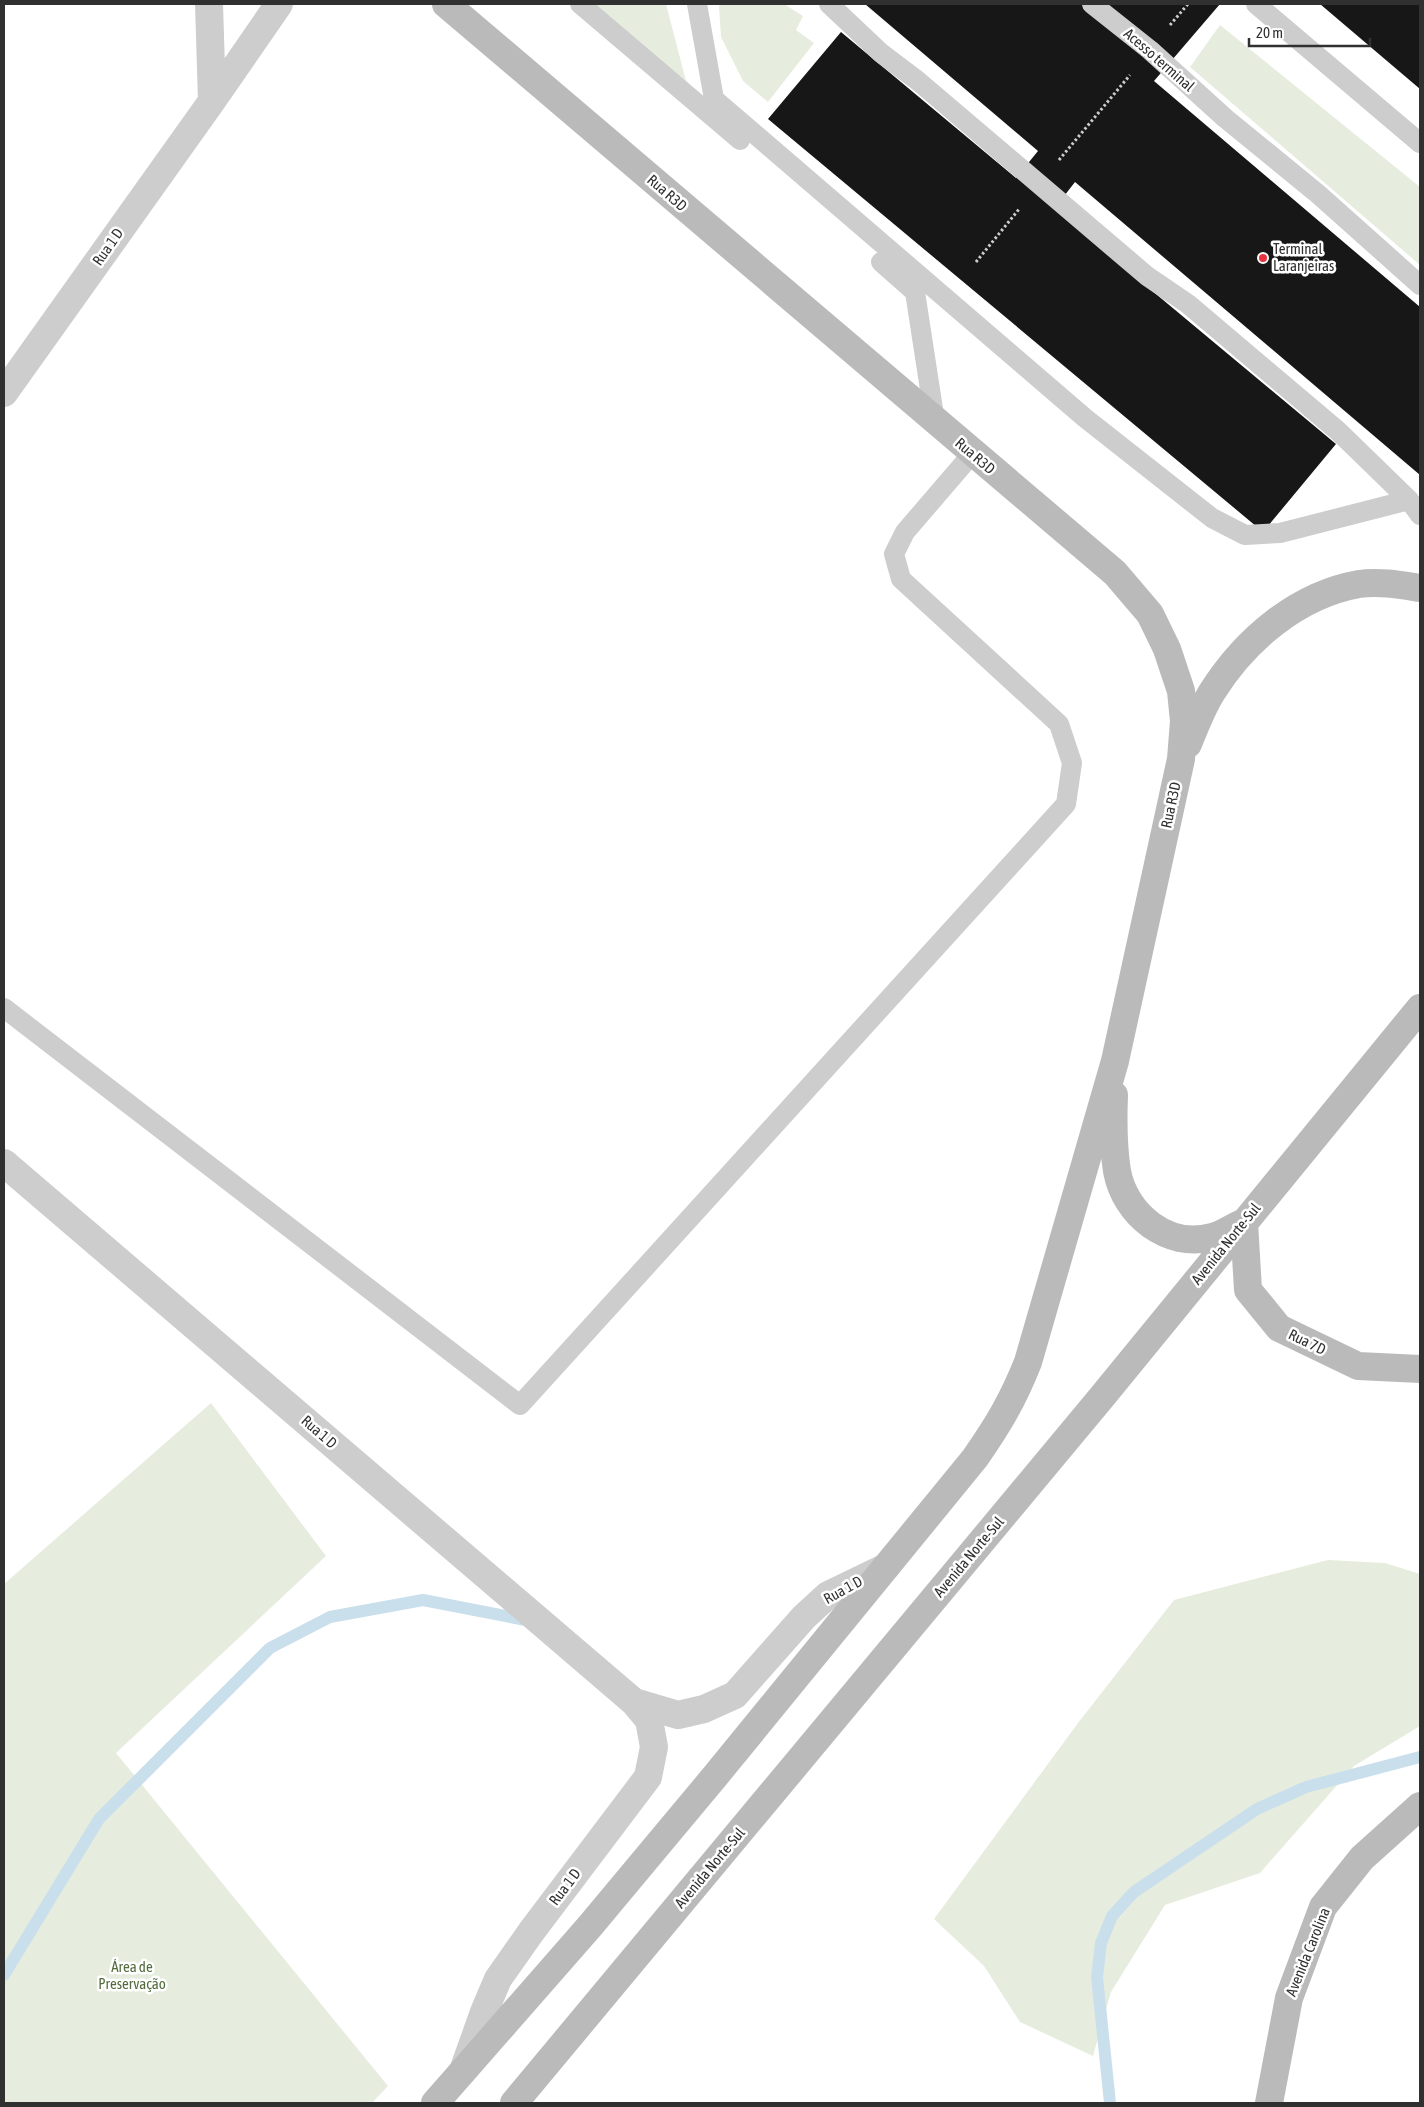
<svg xmlns="http://www.w3.org/2000/svg" width="1424" height="2107" font-family="'Asap Condensed',sans-serif">
<style>
.green{fill:#e6edde}
.lines{fill:none;stroke-linecap:round;stroke-linejoin:round}
.stream{stroke:#cadfec;stroke-width:12}
.building{fill:#171717}
.path{stroke:#cdcdcd;stroke-width:3;stroke-dasharray:2.5 2.5;stroke-linecap:butt}
.lane{stroke:#cdcdcd;stroke-width:20}
.street{stroke:#cdcdcd;stroke-width:28}
.secondary{stroke:#bababa;stroke-width:28}
.poi-dot{fill:#e53340;stroke:#fff;stroke-width:2}
.labels{text-anchor:middle;stroke-width:5;stroke-linejoin:round;paint-order:stroke}
.street-label{font-size:15px;fill:#303030;stroke:#fff}
.poi-label{font-size:15px;fill:#303030;stroke:#fff;text-anchor:start}
.park-label{font-size:15px;fill:#536c3d;stroke:#fff}
</style>
<rect width="100%" height="100%" fill="#fff"/>
<path class="green" d="M588,4H666L686,81Z
M721,4H784L803,16L796,30L814,43L768,102L743,81L721,37L719,6Z
M1220,25L1420,187V265L1190,67Z
M211,1403L326,1556L116,1753L388,2086L372,2103H4V1584Z
M1328,1560L1385,1563L1420,1574V1726L1354,1766L1260,1873L1165,1905L1111,1992L1093,2056L1020,2022L984,1966L934,1919L1078,1723L1174,1600Z"/>
<g class="lines">
<path class="stream" d="M4,1975L99,1819L270,1648L330,1617L423,1600L531,1621
M1110,2103L1097,1977L1101,1943L1112,1916L1134,1892L1257,1809L1306,1787L1420,1757"/>
</g>
<path class="building" d="M865,4H1220L1154,81L1420,307V475L1075,182L1054,209L1336,444L1263,532L768,119L841,32L1016,178L1038,151Z
M1320,4H1420V89Z"/>
<g class="lines">
<path class="path" d="M1170,25L1188,4
M1059,160L1130,75
M976,262L1020,208"/>
<path class="lane" d="M580,4L740,140
M697,4L714,99L1085,418L1212,518L1245,535L1280,533L1409,500
M829,4L881,53L918,81L1147,276L1188,304L1338,431L1409,500L1420,515
M1092,4L1150,50L1225,118L1318,194L1420,285
M1256,4L1420,143
M881,262L915,292L935,422
M4,1008L520,1405L1066,804L1072,763L1059,724L901,579L894,554L905,532L972,454"/>
<path class="street" d="M209,4L212,101
M4,393L212,101L279,4
M4,1163L634,1702L649,1720L654,1747L648,1777L531,1932L498,1979L484,2012L463,2071
M634,1702L678,1715L704,1709L735,1695L804,1617L828,1595L886,1567"/>
<path class="secondary" d="M1188,744C1195,726 1202,708 1212,692C1245,640 1297,595 1359,584C1379,581 1401,585 1420,588
M1114,1095C1113,1120 1113,1146 1117,1171C1125,1215 1168,1249 1212,1237C1222,1235 1231,1228 1240,1224
M1244,1222L1248,1290L1279,1328L1358,1366L1420,1369
M435,2103L590,1926L716,1775L975,1458C998,1425 1013,1400 1028,1362L1115,1061L1181,759L1184,721L1181,691L1167,649L1150,614L1115,573L446,4
M514,2103L1101,1398L1420,1008
M1269,2103L1289,1998L1323,1907L1362,1858L1420,1806"/>
</g>
<circle class="poi-dot" cx="1263" cy="258" r="5"/>
<g class="labels">
<g class="street-label">
<text transform="translate(1159 60) rotate(41)" y="5">Acesso terminal</text>
<text transform="translate(667 193) rotate(41)" y="5">Rua R3D</text>
<text transform="translate(108 247) rotate(-55)" y="5">Rua 1 D</text>
<text transform="translate(975 456) rotate(40)" y="5">Rua R3D</text>
<text transform="translate(1171 805) rotate(-78)" y="5">Rua R3D</text>
<text transform="translate(1226 1244) rotate(-51)" y="5">Avenida Norte-Sul</text>
<text transform="translate(1307 1342) rotate(26)" y="5">Rua 7D</text>
<text transform="translate(319 1432) rotate(41)" y="5">Rua 1 D</text>
<text transform="translate(969 1557) rotate(-50)" y="5">Avenida Norte-Sul</text>
<text transform="translate(843 1590) rotate(-29)" y="5">Rua 1 D</text>
<text transform="translate(710 1868) rotate(-50)" y="5">Avenida Norte-Sul</text>
<text transform="translate(565 1887) rotate(-53)" y="5">Rua 1 D</text>
<text transform="translate(1308 1952) rotate(-68)" y="5">Avenida Carolina</text>
</g>
<g class="poi-label">
<text x="1273" y="254">Terminal<tspan x="1273" dy="17">Laranjeiras</tspan></text>
</g>
<g class="park-label">
<text x="132" y="1972">Área de<tspan x="132" dy="17">Preservação</tspan></text>
</g>
</g>
<rect width="1424" height="2107" fill="none" stroke="#303030" stroke-width="10"/>
<path d="M1249 38v8h121v-8" fill="none" stroke="#303030" stroke-width="2.5"/>
<text x="1256" y="38" font-size="15" fill="#303030" stroke="#ffffff" stroke-width="4" paint-order="stroke">20 m</text>
</svg>
